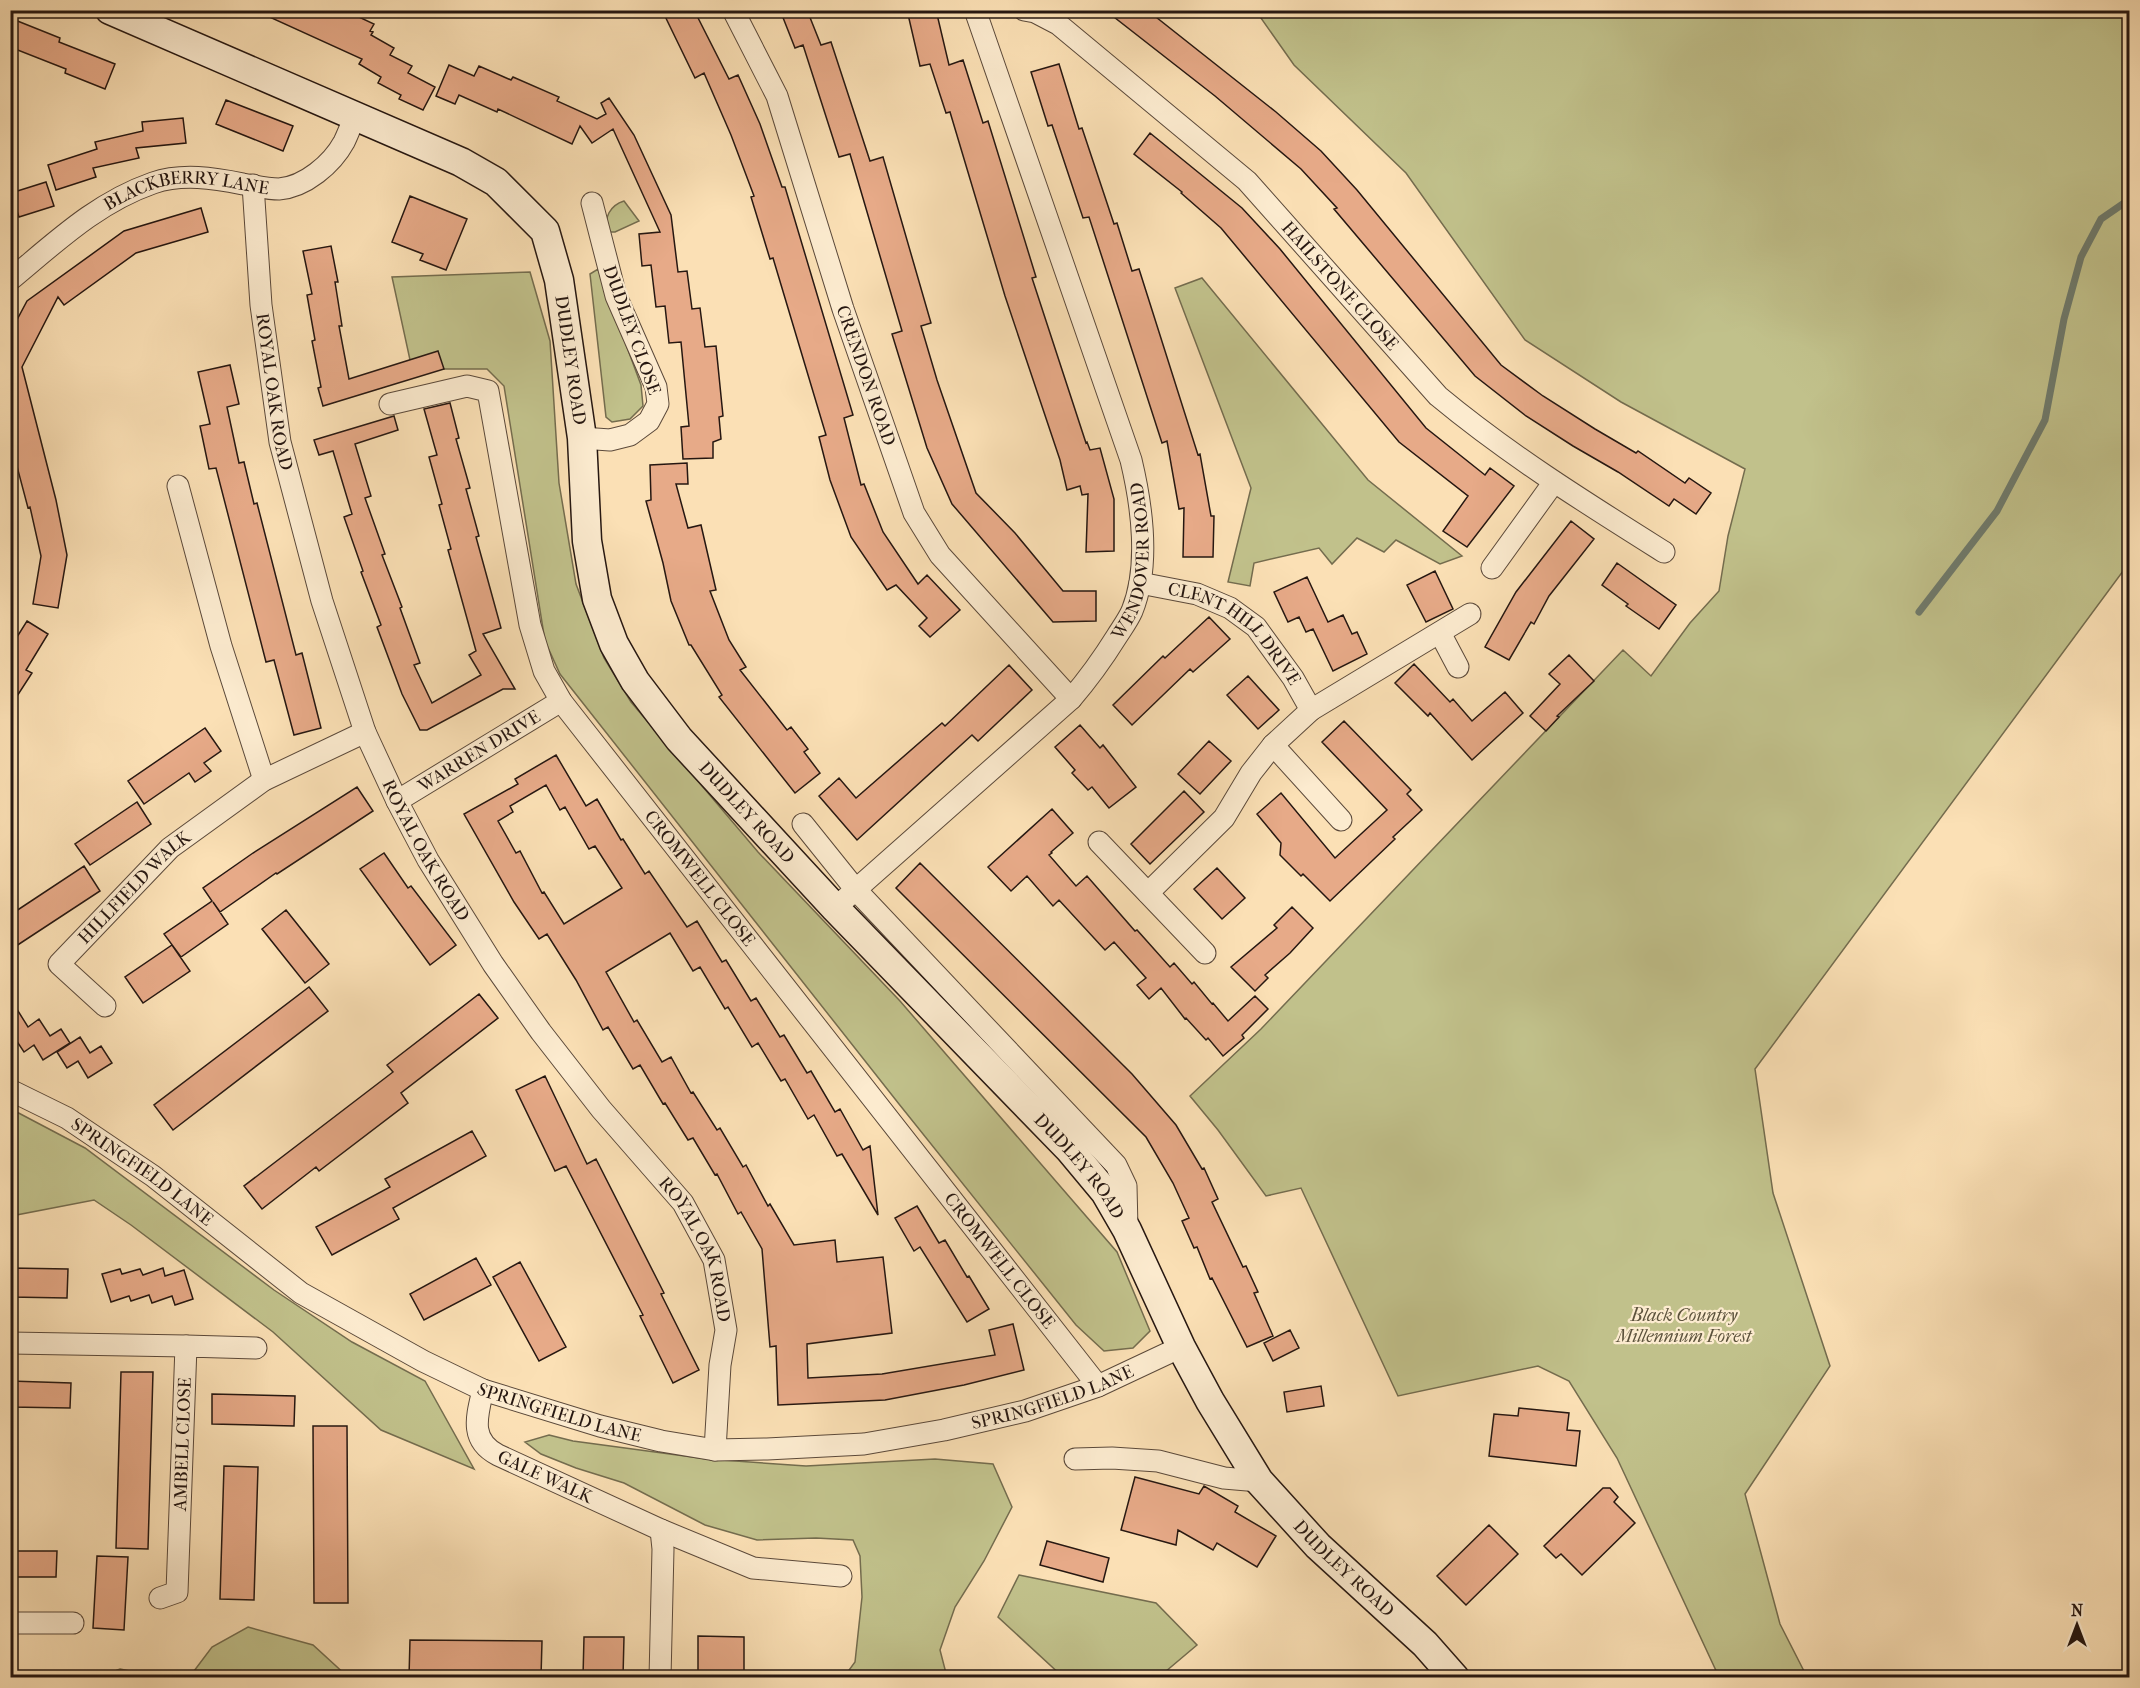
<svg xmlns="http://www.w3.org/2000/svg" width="2140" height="1688" font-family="'IM FELL French Canon',serif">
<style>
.green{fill:#c1c18b;stroke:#746c4e;stroke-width:1.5}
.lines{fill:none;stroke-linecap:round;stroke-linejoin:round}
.stream{stroke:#6f7b6d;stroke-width:7}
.building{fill:#e7aa88;stroke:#261711;stroke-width:1.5;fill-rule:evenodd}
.street-casing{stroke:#5b493a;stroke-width:23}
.secondary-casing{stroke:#261711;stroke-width:31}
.street{stroke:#fcebcf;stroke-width:21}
.secondary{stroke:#fcebcf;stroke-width:28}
.labels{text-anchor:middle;stroke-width:4.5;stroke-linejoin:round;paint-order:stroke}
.street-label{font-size:18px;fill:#261711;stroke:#fcebcf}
.park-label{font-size:18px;font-style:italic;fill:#5c523c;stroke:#fcebcf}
</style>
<rect width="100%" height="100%" fill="#fbe0b5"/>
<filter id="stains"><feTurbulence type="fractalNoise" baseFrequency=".00333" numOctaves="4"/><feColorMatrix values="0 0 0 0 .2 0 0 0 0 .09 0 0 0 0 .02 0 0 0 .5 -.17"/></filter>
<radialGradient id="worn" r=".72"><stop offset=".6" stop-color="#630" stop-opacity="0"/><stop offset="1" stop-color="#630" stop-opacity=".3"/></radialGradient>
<path class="green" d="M1256,11H2129V563L1755,1069L1773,1193L1830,1366L1745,1494L1780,1624L1807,1677H1719L1617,1458L1569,1381L1538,1366L1398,1396L1301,1188L1266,1196L1218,1130L1190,1096L1261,1029L1623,650L1651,676L1690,623L1719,591L1728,536L1745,469L1621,402L1525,340L1406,173L1294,65Z
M624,201L639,221L615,232H609C602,218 611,205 624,201Z
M598,269L641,385L643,406L630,419L612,422L606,417L590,274Z
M530,272L550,341L559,483L576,584L604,658L631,702L758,852L900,1001L1117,1252L1150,1331L1133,1348L1104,1351L1076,1325L899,1104L560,674L545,641L504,386L487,369H444L410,360L392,277Z
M1202,278L1368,480L1462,556L1440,564L1396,540L1384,552L1357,538L1332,564L1319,548L1254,563L1250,586L1228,582L1251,488L1175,288Z
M11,1109L85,1148L274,1290L352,1342L425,1381L474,1469L381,1430L273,1332L131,1225L94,1200L11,1216L10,1139L13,1135L11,1131Z
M549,1435L573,1441L707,1459L806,1466L935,1459L993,1464L1012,1507L984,1561L955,1607L940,1650L947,1677H844L855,1662L862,1597L860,1556L853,1540L816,1538L757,1540L705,1525L624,1483L576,1468L541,1454L525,1442Z
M1019,1575L1156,1603L1197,1645L1159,1677H1063L998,1617Z
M248,1627L313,1645L348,1677H159L194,1671L212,1647Z
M120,1669L159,1677H99Z"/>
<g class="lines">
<path class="stream" d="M1919,612L1997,511L2045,420L2064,319L2081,257L2101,219L2130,199"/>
</g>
<path class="building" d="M254,10H344L374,24L370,31L373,32L371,35L394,48L390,55L412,66L408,73L435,87L423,110L399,99L401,95L378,83L381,77L359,64L362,59Z
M662,10H694L729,79L738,75L760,124L782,187H785L853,415L844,418L861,485L864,484L883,532L918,584L927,575L960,610L930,637L919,626L927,618L896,585L887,590L851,537L830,480L819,437L826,435L773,258L770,259L751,197L754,196L731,135L704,73L695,78Z
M780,10H807L821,45L831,42L870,161L883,157L931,323L921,326L937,380L976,493L1015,533L1063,591H1096V621L1053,622L952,504L927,448L892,334L902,331L850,154L839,157L803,45L795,48Z
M907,10H936L949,65L963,60L983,123L988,121L1036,277L1032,278L1086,443L1087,442L1090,450L1100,448L1114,499V551L1086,552L1088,494L1082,495L1080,486L1067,490L1060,460L1005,296L950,112L946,113L930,64L920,66Z
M1105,10H1147L1276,112L1321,151L1357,190L1501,365L1543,396L1595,429L1636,453L1638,451L1685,483L1689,478L1711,493L1696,514L1674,499L1669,506L1618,472L1573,446L1526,416L1475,376L1334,209L1337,208L1301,169L1215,96Z
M10,18L60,38L59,42L115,64L105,89L65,73L66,69L10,47Z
M1059,64L1079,129L1082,128L1114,224L1117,223L1132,271L1139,269L1198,455L1200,454L1211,516H1214L1213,557H1183L1184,508L1179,509L1167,441L1162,443L1089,217L1083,218L1052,125L1048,126L1031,72Z
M449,65L474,76L479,66L511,80L513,77L559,97L557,101L597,119L606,114L601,103L609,98L634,135L671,215L678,272L687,271L692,309L700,308L705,347L716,346L723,416L719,417L721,439L713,442V458L683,459L681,427L689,426L681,342L669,343L665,306L656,307L651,265L642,266L639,234L660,232L613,129L592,143L580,126L572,144L498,109L497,112L459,95L455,104L436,96Z
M226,100L293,126L283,151L216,124Z
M183,118L186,143L136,148L139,158L93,168L96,177L56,190L48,165L97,149L95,142L143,131L142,122Z
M1150,133L1242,208L1280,249L1426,428L1485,475L1490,468L1514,486L1467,547L1443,531L1468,496L1399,442L1221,228L1181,193L1182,192L1134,154Z
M46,182L54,206L19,217L11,193Z
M410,196L467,219L446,270L420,260L423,254L392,242Z
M201,208L208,232L136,253L64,305L58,297L22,367L56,500L67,555L58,608L33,604L41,556L30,507L28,508L10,440V333L27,301L124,231Z
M331,246L338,282H335L342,326H339L349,379L438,351L444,369L323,406L318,388L321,387L312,341L315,340L307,295L312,294L303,251Z
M230,365L239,404L227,407L239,463L244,462L254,504L257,503L296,655L302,653L321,728L294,735L274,660L266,662L216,468L209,469L200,426L210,424L198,372Z
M450,403L459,438L456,439L470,488L466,489L479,536L476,537L501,628L483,634L515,689H503L427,730H420L402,694L377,627L381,625L361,572L363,571L344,517L352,514L333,451L319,455L314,440L394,416L398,430L355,444L371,496L365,498L385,554L382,555L402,607L400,608L420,663L414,665L432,703L481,675L469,655L476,651L448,550L451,549L439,505L442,504L429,457L437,455L424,409Z
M687,463L688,484H676L688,528L701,525L716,590L710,591L729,640L746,667L740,670L787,730L791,727L808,749L804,752L820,773L795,793L719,697L722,695L691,645H689L671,601L663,563L646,501L651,500L650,465Z
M1571,521L1594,539L1549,596L1534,624L1531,622L1509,660L1485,647L1516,592Z
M1617,563L1676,605L1659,629L1626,606L1628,604L1602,585Z
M1435,571L1453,609L1426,622L1407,585Z
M1307,577L1328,622L1343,615L1352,634L1357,632L1367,654L1333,671L1313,629L1306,632L1299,617L1288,622L1274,592Z
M1209,617L1230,639L1193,672L1190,669L1132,725L1113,705L1163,656L1165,658Z
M27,621L48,634L26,670L32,673L10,707V648Z
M1569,655L1594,681L1557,716L1559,717L1546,731L1530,716L1560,684L1549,674Z
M1414,664L1450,702L1453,699L1472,721L1505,692L1523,713L1472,760L1430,713L1428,716L1395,683Z
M1009,665L1032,690L978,741L972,735L857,840L819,796L839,778L856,798L942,723L945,726Z
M1248,676L1279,710L1258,729L1227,695Z
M1344,721L1411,790L1407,794L1422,810L1393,837L1395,839L1330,901L1303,874L1301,876L1280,855L1281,843L1257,814L1281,793L1335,858L1387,810L1322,742Z
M1080,725L1100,748L1103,745L1136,787L1109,808L1092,787L1088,790L1072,773L1075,770L1055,747Z
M205,728L221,751L204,763L211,771L195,782L189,773L144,804L128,781Z
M1209,741L1231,761L1200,794L1178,774Z
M556,755L586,806L597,799L621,840L623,839L645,874L649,871L687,927L697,921L722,962L726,960L751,1001L756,998L780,1037L784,1035L807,1073L811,1071L835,1112L840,1109L863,1150L870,1146L878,1215L842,1154L837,1156L814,1115L808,1119L785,1079L781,1081L758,1043L752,1047L728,1007L725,1009L700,967L693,971L670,933L606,972L634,1022L637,1020L662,1062L671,1057L691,1093L693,1092L717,1130L720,1128L743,1167L746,1165L768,1206L770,1204L794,1245L835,1240L837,1262L883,1257L892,1333L807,1344L808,1378L882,1374L995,1355L989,1330L1013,1324L1024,1370L964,1385L885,1400L778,1405L776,1346L770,1347L762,1249L741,1212L738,1214L717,1174L715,1175L693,1138L688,1140L665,1103L663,1104L640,1065L633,1069L608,1027L603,1030L576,980L547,934L539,939L514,902L464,814L518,784L515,779ZM546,785L560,810L565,807L589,849L595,846L622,888L564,924L544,892L542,893L520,851L516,853L498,821L513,812L510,806Z
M357,787L373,811L277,874L276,873L220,912L213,902L228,924L181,957L164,934L212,901L203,888L253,853Z
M1184,791L1204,812L1150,864L1131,844Z
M137,802L151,824L90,865L75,844Z
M1052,809L1073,833L1051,852L1052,853L1049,855L1076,886L1087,876L1135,931L1137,930L1170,967L1174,963L1192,984L1194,982L1212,1004L1213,1003L1228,1021L1255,996L1268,1009L1242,1035L1244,1038L1223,1056L1208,1038L1206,1040L1186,1018L1185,1019L1161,988L1149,999L1137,985L1146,978L1114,942L1105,950L1059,900L1053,906L1027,876L1011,891L988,867Z
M384,853L408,888L411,886L456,945L430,965L360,869Z
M920,863L1132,1074L1176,1125L1202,1169L1204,1168L1218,1199L1212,1202L1243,1267L1246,1266L1258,1292L1254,1293L1273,1336L1247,1347L1212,1278L1210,1279L1197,1247L1194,1248L1182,1221L1189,1218L1173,1183L1146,1137L896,888Z
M84,866L100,891L10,950V915Z
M1217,868L1245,898L1222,919L1194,889Z
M1292,907L1313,928L1290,953L1265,975L1268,978L1255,991L1231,967L1277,928L1274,925Z
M286,910L329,964L305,983L262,929Z
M172,945L190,971L143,1003L125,977Z
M309,987L328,1011L173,1130L154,1105Z
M479,994L498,1018L401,1093L408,1103L319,1171L316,1167L262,1209L244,1186L393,1072L387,1065Z
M10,998L28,1027L39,1019L50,1036L61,1029L70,1043L43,1060L34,1045L24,1052L10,1031Z
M80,1037L90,1053L101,1046L112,1063L88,1078L78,1061L67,1068L57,1052Z
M545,1076L587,1164L596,1159L664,1293L661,1294L699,1370L673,1383L640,1316L643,1315L566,1166L555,1171L516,1090Z
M472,1131L486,1156L393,1208L399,1219L332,1255L316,1227L390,1187L385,1179Z
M917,1206L939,1243L945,1240L967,1277L969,1276L989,1309L967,1322L920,1247L914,1251L895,1218Z
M476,1258L491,1285L424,1320L410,1294Z
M520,1262L566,1347L539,1361L493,1277Z
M10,1268L68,1269L67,1298L10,1297Z
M163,1268L165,1276L184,1270L193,1299L175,1305L172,1296L152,1303L149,1295L131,1301L129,1296L111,1302L102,1274L120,1269L122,1274L140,1269L143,1275Z
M1290,1330L1299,1348L1273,1361L1264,1343Z
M121,1372H153L148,1549L116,1548Z
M10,1381L71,1383L70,1408L10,1407Z
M1321,1386L1324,1406L1287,1412L1284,1392Z
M212,1394L295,1396L294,1426L212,1424Z
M1519,1408L1569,1413L1567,1430L1580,1431L1576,1466L1489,1456L1494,1414L1518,1416Z
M313,1426H347L348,1603H314Z
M224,1466L258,1467L254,1600L220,1599Z
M1135,1477L1199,1494L1204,1486L1238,1506L1235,1512L1276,1536L1257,1567L1217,1543L1213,1550L1178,1530L1176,1545L1121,1530Z
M1603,1488H1610L1618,1497L1614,1502L1635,1523L1582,1575L1561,1554L1556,1558L1544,1546Z
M1489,1525L1518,1554L1466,1605L1437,1576Z
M1047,1541L1109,1558L1103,1582L1040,1565Z
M10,1551H57L56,1577H10Z
M97,1556L128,1557L124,1630L93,1628Z
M698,1636L744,1637V1677H698Z
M584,1637H624L623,1677H583Z
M410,1640L542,1641L541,1677H409Z"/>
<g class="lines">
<g class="street-casing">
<g id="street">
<path id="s1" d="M733,10L777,96L843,309L914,513L940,555L1071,699"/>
<path id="s2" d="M1024,10L1035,12L1058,24L1247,181L1438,396C1509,455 1586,503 1664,552"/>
<path id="s3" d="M253,185L261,305L280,442L322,601L365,732L397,801L428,860L493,964L541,1032L601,1109L683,1203L714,1260L726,1330L720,1365L715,1450"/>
<path id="s4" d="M10,280C56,242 96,203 153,183C182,173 214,178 243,184C255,186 268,189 279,189C305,187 332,164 344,142C348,134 351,125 355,117"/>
<path id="s5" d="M390,404L467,386L488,391L530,625L544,671L561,701L1098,1386"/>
<path d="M582,438L610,440L630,435L649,421L658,404L656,387L616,296L592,203"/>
<path d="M178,486L221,646L264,780"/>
<path d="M1492,568L1554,482"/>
<path id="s6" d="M1140,583L1197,594L1230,608L1256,627L1293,678L1311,710L1273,745L1251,773L1224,818L1148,893"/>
<path d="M1440,633L1458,667"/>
<path d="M1311,710L1470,614"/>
<path d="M1273,745L1341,820"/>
<path id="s7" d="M397,801L561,701"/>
<path d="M803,824L856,890L1116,1165L1126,1186L1127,1228"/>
<path d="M1099,842L1205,953"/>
<path id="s8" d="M835,908L1071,699C1090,677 1102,660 1117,636C1122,628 1128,620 1132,611C1150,567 1142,506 1131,460L975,10"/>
<path id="s9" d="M105,1006L59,964L170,848L264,780L365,732"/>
<path id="s10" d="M10,1090L67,1118L153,1176L301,1293L423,1361L483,1390L600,1426L661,1441L715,1450L767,1449L864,1444L944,1430L1025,1411L1098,1386L1181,1347"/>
<path d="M10,1343L186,1346"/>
<path id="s11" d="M483,1390C477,1416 469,1440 498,1455L661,1530L753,1568L841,1576"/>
<path d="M1075,1459L1112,1458L1158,1461L1224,1478L1259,1481"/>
<path id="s12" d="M160,1598L177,1592L186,1346L256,1348"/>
<path d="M10,1623H73"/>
<path d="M660,1678L663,1549L661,1530"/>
</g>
</g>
<g class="secondary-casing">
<g id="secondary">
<path id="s13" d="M110,10L461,162L496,182L545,231L559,280L582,438L587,541L597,599L614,644L635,681L679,739L835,908L1070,1150L1105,1192L1127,1230L1181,1347L1210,1401L1259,1481L1318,1546L1425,1644L1455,1678"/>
</g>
</g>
<use href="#street" class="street"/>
<use href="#secondary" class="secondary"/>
</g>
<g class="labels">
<g class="street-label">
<text dy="6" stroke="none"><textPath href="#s4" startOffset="206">BLACKBERRY LANE</textPath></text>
<text dy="6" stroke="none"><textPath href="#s2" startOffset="423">HAILSTONE CLOSE</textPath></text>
<text transform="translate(632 330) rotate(70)" y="6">DUDLEY CLOSE</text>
<text dy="6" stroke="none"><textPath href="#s13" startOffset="624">DUDLEY ROAD</textPath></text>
<text dy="6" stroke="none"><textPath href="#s1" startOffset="390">CRENDON ROAD</textPath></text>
<text dy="6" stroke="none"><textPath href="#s3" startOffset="208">ROYAL OAK ROAD</textPath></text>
<text dy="6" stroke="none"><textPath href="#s8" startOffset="472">WENDOVER ROAD</textPath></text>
<text dy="6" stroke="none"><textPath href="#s6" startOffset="112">CLENT HILL DRIVE</textPath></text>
<text dy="6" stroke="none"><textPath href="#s7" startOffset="96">WARREN DRIVE</textPath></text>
<text dy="6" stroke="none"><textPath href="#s13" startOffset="1128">DUDLEY ROAD</textPath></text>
<text dy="6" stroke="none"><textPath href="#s3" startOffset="694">ROYAL OAK ROAD</textPath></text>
<text dy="6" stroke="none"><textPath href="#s5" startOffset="646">CROMWELL CLOSE</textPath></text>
<text dy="6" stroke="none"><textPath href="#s9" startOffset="170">HILLFIELD WALK</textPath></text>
<text dy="6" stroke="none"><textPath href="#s13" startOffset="1614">DUDLEY ROAD</textPath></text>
<text dy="6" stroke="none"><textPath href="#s10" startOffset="156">SPRINGFIELD LANE</textPath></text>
<text dy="6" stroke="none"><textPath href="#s3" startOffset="1180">ROYAL OAK ROAD</textPath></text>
<text dy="6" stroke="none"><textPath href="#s5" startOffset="1132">CROMWELL CLOSE</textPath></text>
<text dy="6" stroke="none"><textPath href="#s10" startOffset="1146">SPRINGFIELD LANE</textPath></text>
<text dy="6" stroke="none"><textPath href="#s10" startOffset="642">SPRINGFIELD LANE</textPath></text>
<text dy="6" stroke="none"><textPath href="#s12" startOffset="166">AMBELL CLOSE</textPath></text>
<text dy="6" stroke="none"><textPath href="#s11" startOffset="126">GALE WALK</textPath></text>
<text dy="6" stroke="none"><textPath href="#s13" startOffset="2100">DUDLEY ROAD</textPath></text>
</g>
<g class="park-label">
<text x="1684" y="1321">Black Country<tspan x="1684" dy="21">Millennium Forest</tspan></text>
</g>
</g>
<rect width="2140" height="1688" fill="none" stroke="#fbe0b5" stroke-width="36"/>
<rect x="12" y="12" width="2116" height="1664" fill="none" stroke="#261711" stroke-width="3"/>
<rect x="18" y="18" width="2104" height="1652" fill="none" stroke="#261711" stroke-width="1.5"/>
<g transform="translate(2077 1625)" stroke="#fcebcf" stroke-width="4.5" paint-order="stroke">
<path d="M0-4.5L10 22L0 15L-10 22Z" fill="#261711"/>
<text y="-9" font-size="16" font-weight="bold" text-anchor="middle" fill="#261711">N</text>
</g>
<rect width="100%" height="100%" filter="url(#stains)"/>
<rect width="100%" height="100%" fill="url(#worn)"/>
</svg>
